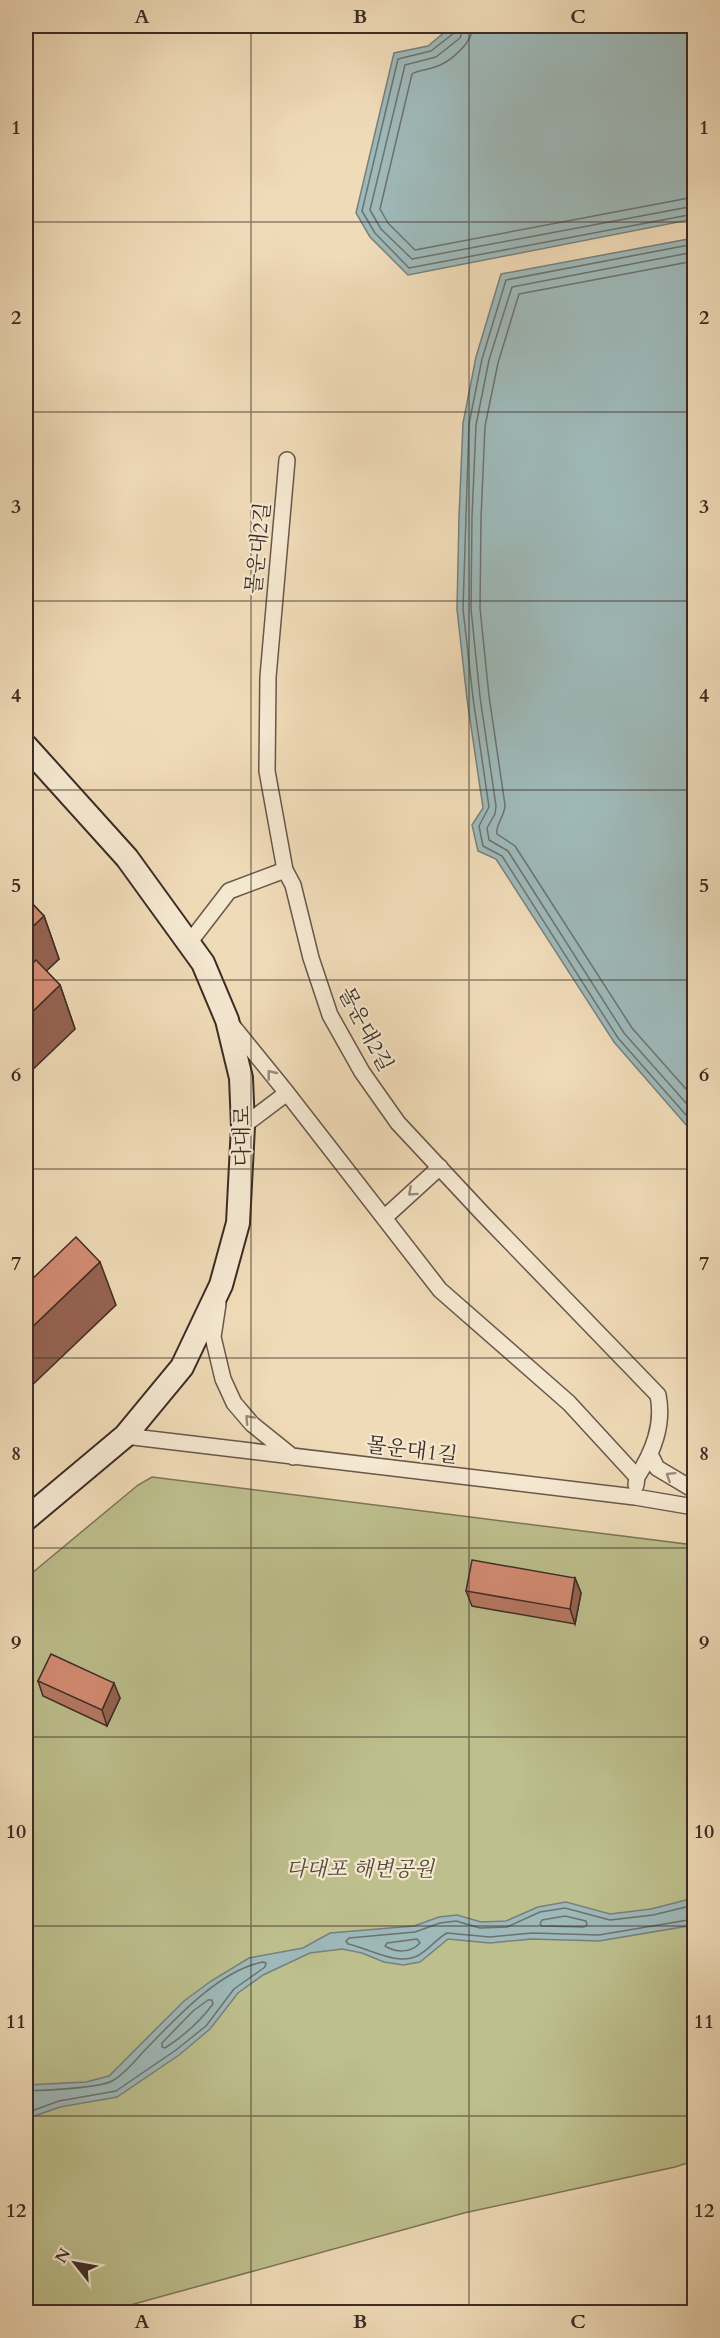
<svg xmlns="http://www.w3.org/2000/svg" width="720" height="2338" font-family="Cardo,'Noto Serif KR',serif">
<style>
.green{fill:#bdbf8d;stroke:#7c7559;stroke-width:1.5}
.water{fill:#9eb9b9;stroke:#77807e;stroke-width:1.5}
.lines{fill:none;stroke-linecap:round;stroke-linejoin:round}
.shore{stroke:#6d726f;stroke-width:1.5}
.minor-casing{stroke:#69574a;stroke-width:18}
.secondary-casing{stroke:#3c2b25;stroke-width:26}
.minor{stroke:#f5e8d1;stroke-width:15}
.secondary{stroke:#f5e8d1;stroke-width:22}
.wall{fill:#b77864;stroke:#3c2b25;stroke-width:1.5}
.shaded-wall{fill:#956251;stroke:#3c2b25;stroke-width:1.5}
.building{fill:#d58c74;stroke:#3c2b25;stroke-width:1.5}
.oneway{stroke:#988a7b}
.grid{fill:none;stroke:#3c2b25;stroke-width:1.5;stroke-opacity:0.55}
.labels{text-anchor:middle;stroke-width:4.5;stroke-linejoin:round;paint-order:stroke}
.street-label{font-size:21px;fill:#3c2b25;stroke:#f5e8d1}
.park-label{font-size:21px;font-style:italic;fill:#56493a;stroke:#f5e8d1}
.neatline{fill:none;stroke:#3c2b25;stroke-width:2}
.grid-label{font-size:20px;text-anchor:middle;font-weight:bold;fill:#3c2b25}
</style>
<rect width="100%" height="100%" fill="#f0dbb8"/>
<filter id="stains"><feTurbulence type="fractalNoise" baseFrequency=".00333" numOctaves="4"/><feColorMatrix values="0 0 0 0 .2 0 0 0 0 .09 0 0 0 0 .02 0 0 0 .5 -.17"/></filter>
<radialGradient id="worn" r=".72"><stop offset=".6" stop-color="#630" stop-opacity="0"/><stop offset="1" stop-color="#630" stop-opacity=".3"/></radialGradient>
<path class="green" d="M152,1477L694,1545V2161L675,2167L464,2213L105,2312H26V1578L138,1485Z"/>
<path class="water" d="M452,26H694V219L408,275L370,237L356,213L394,53L428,46Z
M694,238V1134L614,1042L496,859L478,851L472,825L483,808L467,699L457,609L459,517L463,423L476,357L501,274Z
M694,1898V1925L599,1941L532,1939L490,1943L448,1939L420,1962L403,1965L384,1962L362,1953L342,1949L310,1953L263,1975L238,1993L210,2029L179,2055L117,2097L60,2107L26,2119V2085L86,2082L109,2076L184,2001L211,1981L249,1958L303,1948L330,1933L414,1926L439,1917L457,1915L481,1922L506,1921L538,1907L566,1902L610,1914L651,1909Z"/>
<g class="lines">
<path class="shore" d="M457,26L454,33L431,51L398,59L362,211L375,233L409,268L694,214
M464,26L460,38L436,57L405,65L370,210L381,229L412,259L694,206
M473,26C473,42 451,62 435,67C427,70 418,70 412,74L380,209L388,223L415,250L694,197
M694,244L506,280L482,359L469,424L463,609L473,698L489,807L479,826L483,846L502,856L618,1038L694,1124
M694,252L512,287L489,360L476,425L472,517L471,609L480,697L496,806L495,814L487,828L489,840L508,851L624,1033L694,1112
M694,261L519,294L498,363L485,426L481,518L480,608L489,696L505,805C505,816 495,825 497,834L515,846L632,1028L694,1098
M694,1905L653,1915L610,1920L565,1908L540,1912L507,1927L480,1928L456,1921L440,1923L415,1932L349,1938L346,1941L348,1944C368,1948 396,1966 417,1956C428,1951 436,1939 447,1933L490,1937L532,1933L599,1935L694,1919
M565,1916L586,1921L587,1925L584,1927L542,1926L540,1924L542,1920Z
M417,1939L420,1943C411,1953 396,1953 385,1946L387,1943Z
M208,2000H212L213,2004C200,2021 184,2036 165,2048L162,2047V2043L193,2011Z
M26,2091C44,2090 98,2089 112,2081C125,2074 136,2059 146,2049C176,2018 220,1970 263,1962L266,1963L265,1967L234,1989L206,2026L176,2050L116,2091L59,2101L26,2113"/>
<g class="minor-casing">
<path id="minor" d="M287,460L268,677L267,771L285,870L293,885L311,958L330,1015L362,1072L398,1123L483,1214L658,1395C664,1425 653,1452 637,1477
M189,943L229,891L285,870
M231,1024L287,1093L243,1126
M287,1093L440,1290L569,1403L637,1477L636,1485
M384,1218L440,1167
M218,1304L213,1337L223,1379L234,1403L252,1424L293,1457
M125,1436L635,1497L694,1507
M651,1456L657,1468L694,1490"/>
</g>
<g class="secondary-casing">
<path id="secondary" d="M26,746L127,858L203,963L227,1020L241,1078L243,1126L238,1223L221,1285L182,1367L125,1436L26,1519"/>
</g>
<use href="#minor" class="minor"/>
<use href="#secondary" class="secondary"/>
</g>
<path class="wall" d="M26,897L44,916L59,959L46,971L60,985L75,1029L26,970Z
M575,1578L581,1593L575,1624L472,1606L466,1591Z
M38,1681L120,1698L107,1726L43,1696Z"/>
<path class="shaded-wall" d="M44,916L59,959L36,981L26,952V933Z
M60,985L75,1029L26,1076V1018Z
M100,1262L116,1305L26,1391V1333Z
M575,1578L581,1593L575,1624L570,1609Z
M114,1683L120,1698L107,1726L102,1710Z"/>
<path class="building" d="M26,897L44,916L26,933Z
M36,960L60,985L26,1018V970Z
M76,1237L100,1262L26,1333V1285Z
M472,1560L575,1578L570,1609L466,1591Z
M51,1654L114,1683L102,1710L38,1681Z"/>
<defs><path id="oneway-chevron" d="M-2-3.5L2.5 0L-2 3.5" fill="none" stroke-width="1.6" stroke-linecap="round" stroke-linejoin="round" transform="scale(1.5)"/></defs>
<g class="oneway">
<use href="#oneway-chevron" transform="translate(271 1074) rotate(-129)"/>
<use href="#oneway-chevron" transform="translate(412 1192) rotate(138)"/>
<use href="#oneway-chevron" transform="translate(249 1419) rotate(-133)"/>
<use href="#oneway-chevron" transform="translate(670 1476) rotate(-148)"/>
</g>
<path class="grid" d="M251,26V2312M469,26V2312M26,222H694M26,412H694M26,601H694M26,790H694M26,980H694M26,1169H694M26,1358H694M26,1548H694M26,1737H694M26,1926H694M26,2116H694"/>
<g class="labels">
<g class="street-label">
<text transform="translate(258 548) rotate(-84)" y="7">몰운대2길</text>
<text transform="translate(366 1029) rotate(62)" y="7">몰운대2길</text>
<text transform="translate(242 1136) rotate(-90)" y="7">다대로</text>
<text transform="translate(412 1450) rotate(7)" y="7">몰운대1길</text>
</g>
<g class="park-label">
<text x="360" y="1876">다대포 해변공원</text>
</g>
</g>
<rect width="720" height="2338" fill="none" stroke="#f0dbb8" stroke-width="66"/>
<g transform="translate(75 2263) rotate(301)" stroke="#f5e8d1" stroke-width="4.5" paint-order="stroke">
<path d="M0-4.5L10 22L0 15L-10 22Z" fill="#3c2b25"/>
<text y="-9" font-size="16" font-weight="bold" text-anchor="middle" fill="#3c2b25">N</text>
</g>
<rect x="33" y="33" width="654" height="2272" class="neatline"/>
<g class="grid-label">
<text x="142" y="23">A</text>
<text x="360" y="23">B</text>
<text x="578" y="23">C</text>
<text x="16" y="134">1</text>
<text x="704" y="134">1</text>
<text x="16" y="324">2</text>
<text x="704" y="324">2</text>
<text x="16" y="513">3</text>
<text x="704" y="513">3</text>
<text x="16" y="702">4</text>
<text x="704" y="702">4</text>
<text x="16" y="892">5</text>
<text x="704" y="892">5</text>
<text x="16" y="1081">6</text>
<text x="704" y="1081">6</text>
<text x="16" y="1270">7</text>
<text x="704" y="1270">7</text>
<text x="16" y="1460">8</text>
<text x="704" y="1460">8</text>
<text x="16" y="1649">9</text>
<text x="704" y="1649">9</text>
<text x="16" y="1838">10</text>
<text x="704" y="1838">10</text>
<text x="16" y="2028">11</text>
<text x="704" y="2028">11</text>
<text x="16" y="2217">12</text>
<text x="704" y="2217">12</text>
<text x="142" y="2328">A</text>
<text x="360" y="2328">B</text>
<text x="578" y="2328">C</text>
</g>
<rect width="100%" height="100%" filter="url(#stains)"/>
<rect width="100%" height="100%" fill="url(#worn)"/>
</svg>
